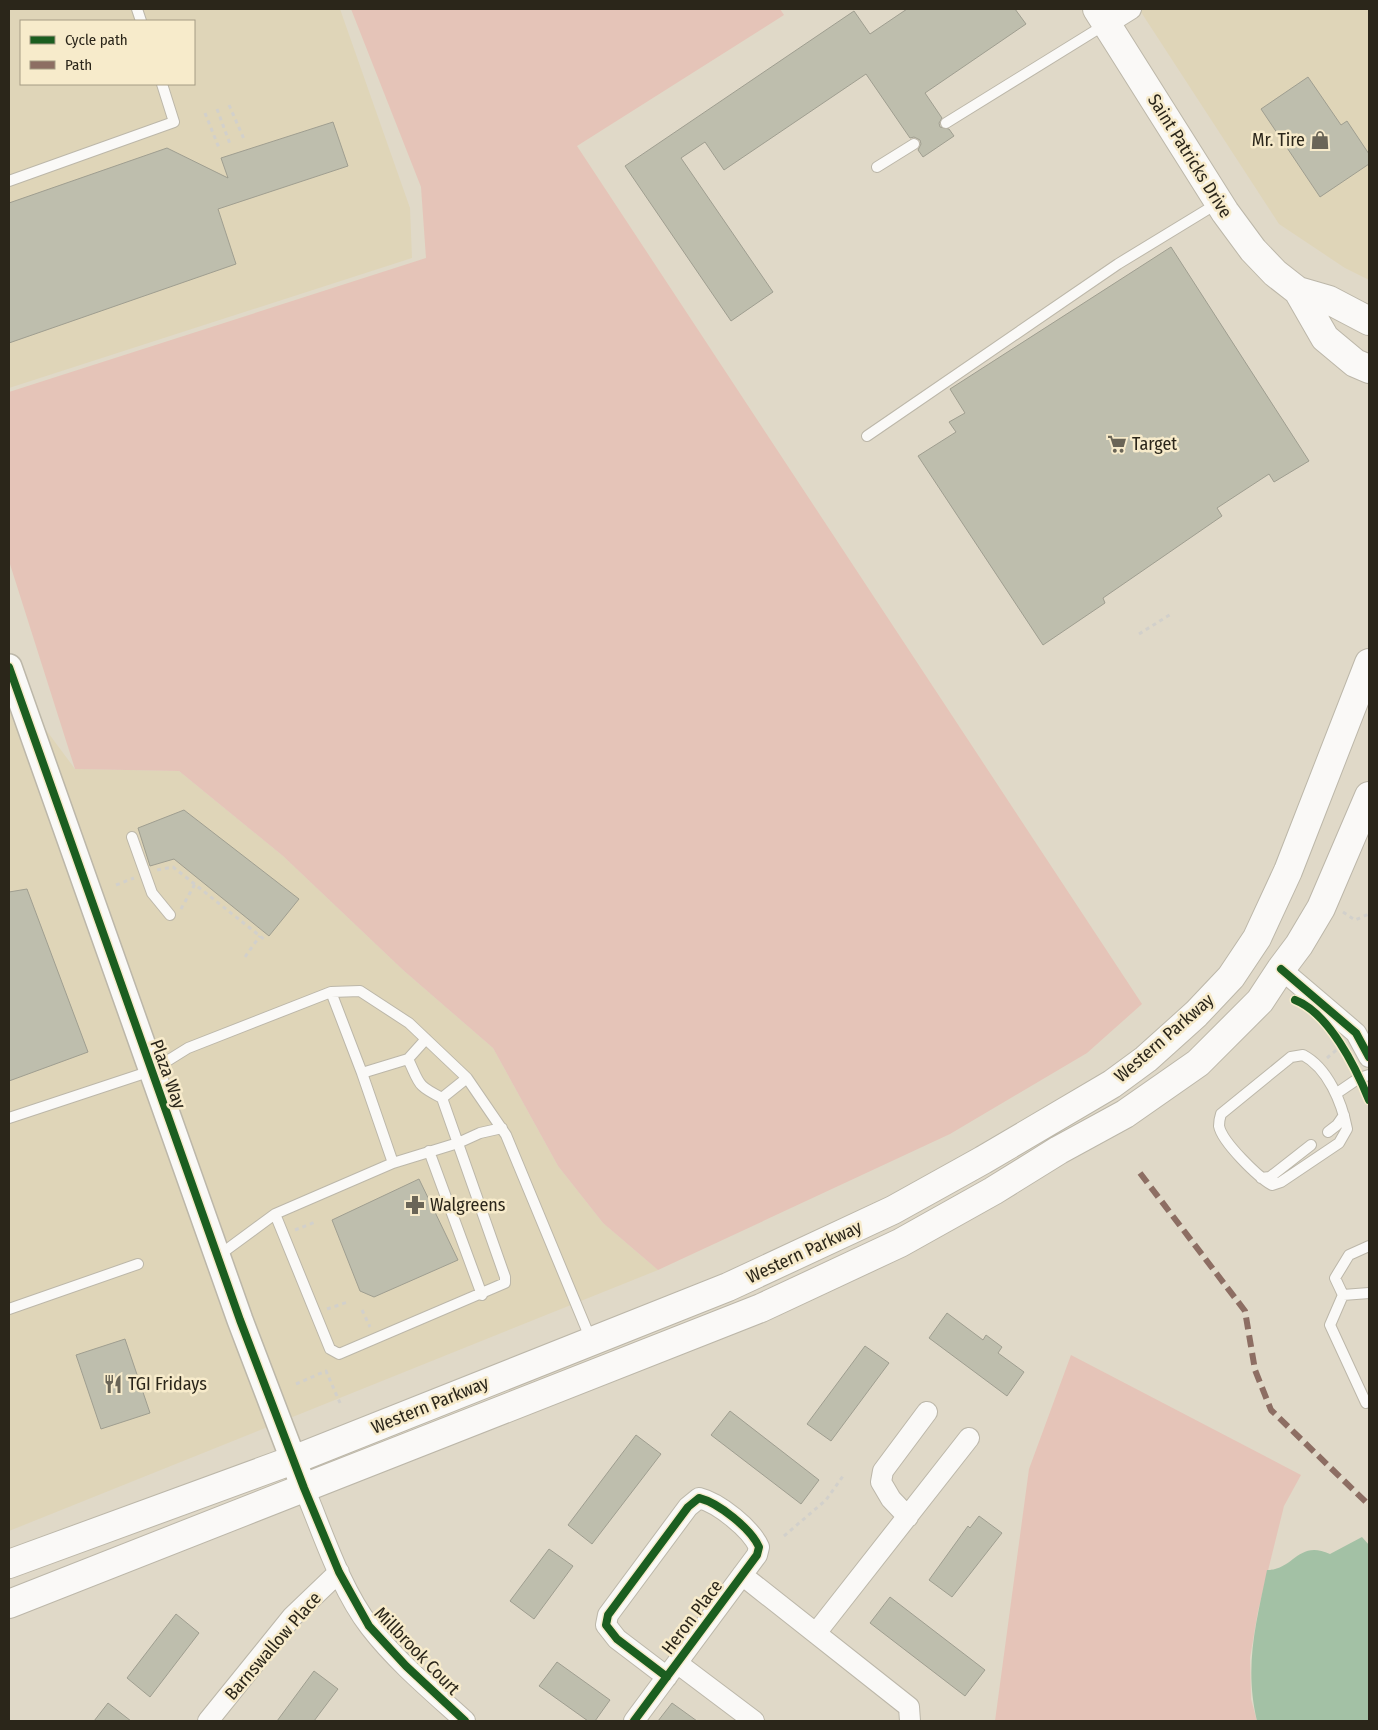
<svg xmlns="http://www.w3.org/2000/svg" width="1378" height="1730" font-family="'Fira Sans Condensed',sans-serif">
<style>
.built{fill:#dfd5b8;fill-rule:evenodd}
.green{fill:#e5c4b8}
.water{fill:#a3c1a5}
.building{fill:#bebead;stroke:#9f9e90}
.lines{fill:none;stroke-linecap:round;stroke-linejoin:round}
.service-casing{stroke:#bcb7a9;stroke-width:12}
.minor-casing{stroke:#bcb7a9;stroke-width:22}
.tertiary-casing{stroke:#bcb7a9;stroke-width:28}
.secondary-casing{stroke:#bcb7a9;stroke-width:30}
.path{stroke:#d2d0cb;stroke-width:3;stroke-dasharray:4 4;stroke-linecap:butt}
.service{stroke:#faf9f7;stroke-width:10}
.minor{stroke:#faf9f7;stroke-width:20}
.tertiary{stroke:#faf9f7;stroke-width:25}
.secondary{stroke:#faf9f7;stroke-width:28}
.quiet{stroke:#8d6e63;stroke-width:6;stroke-dasharray:12 6;stroke-linecap:butt}
.cycleway-casing{stroke:#f7ebcb;stroke-width:11}
.cycleway{stroke:#1b5e20;stroke-width:8}
.labels{text-anchor:middle;stroke-width:5;stroke-linejoin:round;paint-order:stroke}
.poi-label{font-size:18px;fill:#2b261a;stroke:#f7ebcb;text-anchor:start}
.street-label{font-size:18px;fill:#2b261a;stroke:#f7ebcb}
</style>
<rect width="100%" height="100%" fill="#e0d9c8"/>
<path class="built" d="M9,9H340L410,208L412,258L9,388ZM21,21H194V84H21Z
M1139,9H1369V280L1345,268L1279,224Z
M9,680L75,769L179,771L283,856L403,970L493,1048L558,1166L603,1223L658,1270L9,1531Z"/>
<path class="green" d="M351,9H780L784,15L577,146L1142,1004L1087,1053L950,1134L658,1270L603,1223L558,1166L493,1048L403,970L283,856L179,771L75,769L9,561V392L426,258L421,187Z
M1071,1355L1301,1475L1284,1506L1258,1611L1250,1658L1251,1699L1257,1721H995L1029,1469Z"/>
<path class="water" d="M1362,1537L1369,1545V1721H1257C1244,1666 1256,1624 1267,1570C1294,1570 1298,1539 1330,1554Z"/>
<path class="building" d="M907,9H1015L1026,24L925,93L942,118L939,123L940,127L949,129L954,136L923,157L918,150L921,144L920,140L914,137L910,138L866,74L724,170L705,142L681,158L773,292L731,321L625,166L854,11L870,34Z
M1308,77L1341,125L1347,121L1369,154V164L1320,197L1261,109Z
M333,122L348,166L218,209L236,264L9,343V203L167,148L228,178L221,158Z
M1171,247L1309,461L1274,482L1269,474L1217,508L1222,516L1103,598L1105,603L1043,645L918,456L956,432L949,422L965,413L950,389Z
M184,810L299,899L269,936L174,859L150,866L138,828Z
M27,889L88,1052L9,1081V892Z
M419,1179L458,1260L374,1297L360,1291L332,1220Z
M947,1313L983,1340L986,1335L1002,1347L998,1353L1024,1372L1007,1396L929,1338Z
M125,1339L150,1413L101,1429L76,1355Z
M865,1346L889,1363L831,1441L807,1424Z
M730,1411L819,1480L801,1504L711,1435Z
M636,1435L661,1454L592,1544L568,1525Z
M979,1516L1002,1533L952,1597L929,1580L968,1526L970,1528Z
M549,1549L573,1566L534,1619L510,1601Z
M890,1597L985,1670L965,1696L870,1623Z
M176,1614L199,1633L150,1697L127,1678Z
M557,1662L610,1700L595,1721H588L539,1686Z
M314,1671L338,1689L314,1721H277Z
M108,1703L131,1721H94Z
M672,1703L697,1721H658Z"/>
<g class="lines">
<g class="service-casing">
<path id="service" d="M137,9L141,21
M946,123L1106,24
M877,167L914,144
M9,181L174,122L162,84
M867,436L1118,264L1218,203
M132,837L152,893L170,915
M331,992L362,1073
M1303,1055C1328,1068 1342,1103 1347,1129L1339,1143L1281,1182L1272,1185C1258,1177 1222,1142 1219,1126C1219,1122 1220,1117 1221,1114L1291,1057Z
M408,1059L426,1039
M1337,1093L1359,1078L1369,1075
M442,1098L467,1078
M9,1118L151,1071L188,1048L331,992L360,991L409,1023L467,1078L506,1135L591,1340
M1328,1132L1337,1125L1344,1115
M429,1151L482,1295
M393,1163L458,1143L480,1133L502,1128
M1261,1178L1270,1177L1311,1145
M218,1256L275,1214L330,1349L339,1354L505,1283V1277L442,1098C416,1085 420,1084 408,1059L362,1073L393,1163L275,1214
M1343,1295L1369,1293
M9,1309L138,1264
M1366,1403L1330,1325L1343,1295L1335,1278L1349,1255L1369,1246"/>
</g>
<g class="minor-casing">
<path id="minor" d="M1107,24L1131,9
M1281,969L1356,1033L1369,1057
M304,1488C323,1533 340,1588 370,1627C397,1662 432,1691 465,1721
M908,1517L891,1499L881,1482L883,1471L927,1412
M742,1575L909,1707L910,1721
M816,1633L969,1438
M677,1663L754,1721
M208,1721L292,1617L339,1572
M634,1721L757,1555L759,1547C751,1529 719,1503 699,1498L688,1507L608,1615L606,1625L617,1639L667,1677"/>
</g>
<g class="tertiary-casing">
<path id="tertiary" d="M9,667L240,1320L304,1488"/>
</g>
<g class="secondary-casing">
<path id="secondary" d="M1097,9L1225,212L1253,250L1275,273L1298,291L1325,338L1355,363L1369,369
M1298,291L1329,300L1369,321
M9,1564L293,1460L728,1287L893,1210L983,1160L1112,1084L1146,1059L1196,1014L1231,977L1257,938L1288,871L1369,663
M9,1604L761,1308L900,1243L993,1191L1059,1150L1125,1114L1198,1063L1260,1001L1281,969L1299,945L1321,908L1369,796"/>
</g>
<path class="path" d="M229,105L244,139
M217,109L230,144
M205,113L219,148
M1139,634L1171,614
M157,870L173,867L265,940
M116,885L134,878
M181,909L195,884
M1343,912L1355,920L1369,914
M245,957L260,936
M1327,1058L1342,1045
M295,1230L315,1222
M327,1309L348,1302
M362,1310L370,1327
M296,1384L326,1371L340,1403
M784,1536L826,1500L843,1476"/>
<use href="#service" class="service"/>
<use href="#minor" class="minor"/>
<use href="#tertiary" class="tertiary"/>
<use href="#secondary" class="secondary"/>
<path class="quiet" d="M1140,1173L1245,1311L1255,1370L1271,1410L1369,1505"/>
<g class="cycleway-casing">
<path id="cycleway" d="M9,667L240,1320L304,1488L339,1572L369,1626L406,1666L465,1721
M1281,969L1356,1033L1369,1057
M1295,1000C1329,1013 1356,1068 1369,1100
M634,1721L757,1555L759,1547C751,1529 719,1503 699,1498L688,1507L608,1615L606,1625L617,1639L667,1677"/>
</g>
<use href="#cycleway" class="cycleway"/>
</g>
<defs>
<g id="shop-bare" transform="scale(1.5)"><path d="M-5-2.5h2.3a2.7 3.5 0 0 1 5.4 0H5L5.5 6h-11ZM-1.5-2.5h3a1.5 2.3 0 0 0-3 0Z" fill="#6a6557" stroke="#f7ebcb" stroke-width="2.5" paint-order="stroke"/></g>
<g id="supermarket-bare" transform="scale(1.5)"><path d="M-6-5.5h2.5l.6 2H6L4.5 2H-2.5L-4.4-4H-6ZM-1.5 3.2a1.3 1.3 0 1 0 .1 0ZM3 3.2a1.3 1.3 0 1 0 .1 0Z" fill="#6a6557" stroke="#f7ebcb" stroke-width="2.5" paint-order="stroke"/></g>
<g id="pharmacy-bare" transform="scale(1.5)"><path d="M-2-6h4v4h4v4h-4v4h-4v-4h-4v-4h4Z" fill="#6a6557" stroke="#f7ebcb" stroke-width="2.5" paint-order="stroke"/></g>
<g id="restaurant-bare" transform="scale(1.5)"><path d="M-5-6h1v4h1v-4h1v4h1v-4h1v5L-1.5 .5V6h-2V.5L-5-1ZM5-6V6H3V1.5H1.5Q1.5-4 5-6Z" fill="#6a6557" stroke="#f7ebcb" stroke-width="2.5" paint-order="stroke"/></g>
</defs>
<g fill-rule="evenodd">
<use href="#shop-bare" x="1320" y="140"/>
<use href="#supermarket-bare" x="1117" y="444"/>
<use href="#pharmacy-bare" x="415" y="1205"/>
<use href="#restaurant-bare" x="113" y="1384"/>
</g>
<g class="labels">
<g class="poi-label">
<text x="1305" y="146" text-anchor="end">Mr. Tire</text>
<text x="1132" y="450">Target</text>
<text x="430" y="1211">Walgreens</text>
<text x="128" y="1390">TGI Fridays</text>
</g>
<g class="street-label">
<text transform="translate(1190 156) rotate(58)" y="6">Saint Patricks Drive</text>
<text transform="translate(1164 1038) rotate(-41)" y="6">Western Parkway</text>
<text transform="translate(168 1074) rotate(70)" y="6">Plaza Way</text>
<text transform="translate(804 1252) rotate(-25)" y="6">Western Parkway</text>
<text transform="translate(430 1405) rotate(-22)" y="6">Western Parkway</text>
<text transform="translate(692 1617) rotate(-53)" y="6">Heron Place</text>
<text transform="translate(273 1646) rotate(-49)" y="6">Barnswallow Place</text>
<text transform="translate(417 1651) rotate(46)" y="6">Millbrook Court</text>
</g>
</g>
<rect width="1378" height="1730" fill="none" stroke="#2b261a" stroke-width="20"/>
<rect x="20" y="20" width="175" height="65" fill="#f7ebcb" stroke="#a59c84"/>
<rect x="30" y="36" width="25" height="8" fill="#1b5e20" stroke="#a59c84"/>
<text x="65" y="45" font-size="15" fill="#2b261a">Cycle path</text>
<rect x="30" y="61" width="25" height="8" fill="#8d6e63" stroke="#a59c84"/>
<text x="65" y="70" font-size="15" fill="#2b261a">Path</text>
</svg>
